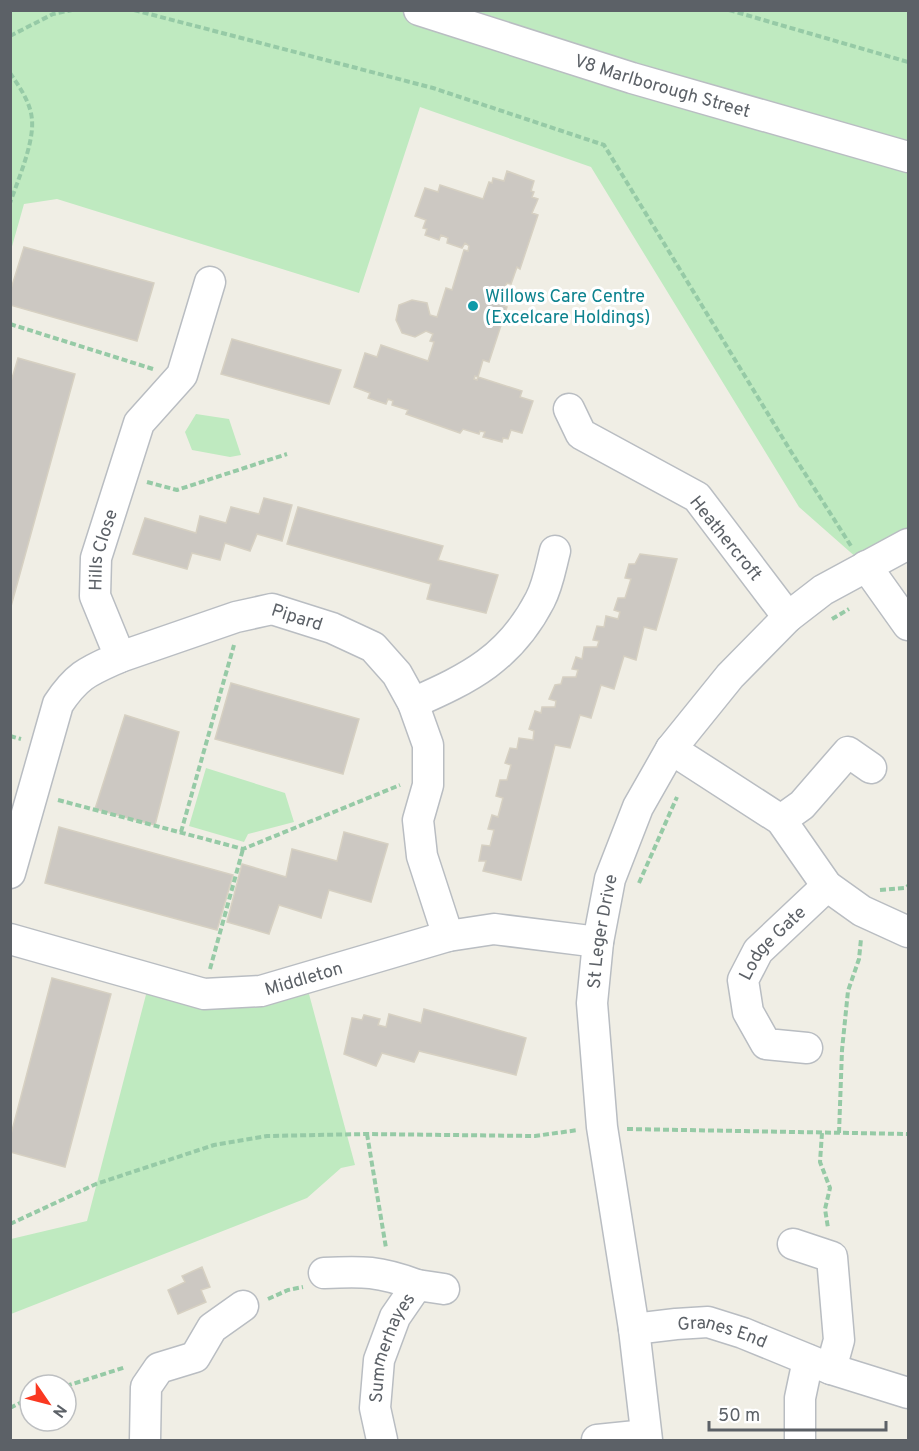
<svg xmlns="http://www.w3.org/2000/svg" width="919" height="1451" font-family="Overpass,sans-serif">
<style>
.green{fill:#bfeac0}
.building{fill:#ccc8c2;stroke:#d6d0c2;stroke-width:1.5}
.lines{fill:none;stroke-linecap:round;stroke-linejoin:round}
.minor-casing{stroke:#b9bdc2;stroke-width:33}
.path{stroke:#96caa6;stroke-width:4;stroke-dasharray:6 3;stroke-linecap:butt}
.minor{stroke:#fff;stroke-width:30}
.culture-dot{fill:#0f9aa8;stroke:#fff;stroke-width:2}
.labels{text-anchor:middle;stroke-width:6;stroke-linejoin:round;paint-order:stroke}
.street-label{font-size:18px;fill:#5c6167;stroke:#fff}
.culture-label{font-size:18px;fill:#0d838f;stroke:#fff;text-anchor:start}
</style>
<rect width="100%" height="100%" fill="#f0eee5"/>
<path class="green" d="M11,11H908V544L866,566L799,507L591,167L420,107L359,293L57,199L24,204L11,250Z
M196,414L229,419L241,455L230,457L192,450L185,432Z
M206,768L285,793L294,822L248,834L244,842L189,826Z
M148,987L224,1008L309,994L355,1165L341,1168L307,1198L11,1314V1239L87,1221Z"/>
<path class="building" d="M507,171L534,181L531,191L534,192L532,197L538,199L532,213L538,215L520,269L517,267L511,284L507,283L505,287L510,289L504,306L507,307L489,362L483,360L478,377L475,376L474,379L477,380L478,377L522,391L520,397L533,401L522,433L511,430L508,439L503,438L502,442L483,437L485,432L480,431L479,434L463,429L460,433L406,414L408,410L392,405L393,401L388,399L386,404L368,398L370,393L354,387L365,353L377,357L381,345L428,361L434,342L430,341L433,334L426,331L415,337L402,333L396,320L399,305L412,300L427,303L430,315L437,317L446,288L452,290L464,250L468,251L469,246L465,243L462,248L447,243L448,238L441,235L439,240L425,235L427,229L423,228L426,220L415,216L425,188L438,192L440,185L483,199L489,182L492,183L493,178L504,181Z
M24,247L154,283L137,341L10,305V292Z
M232,339L341,370L329,404L221,374Z
M18,358L75,374L10,610V385Z
M264,498L292,505L282,541L257,534L250,551L225,543L220,560L192,553L187,569L133,554L145,518L196,533L200,516L226,523L231,507L259,514Z
M298,507L443,546L438,560L498,575L486,613L427,599L431,584L287,544Z
M640,554L677,559L656,630L644,627L636,660L624,656L614,689L601,685L591,718L580,715L570,748L555,745L521,880L483,871L486,861H479L482,845L490,846L494,830L488,829L492,815L498,817L503,798L496,796L500,780H507L511,765L505,763L510,748L517,749L519,738L533,740L534,731L529,729L535,711L541,713L542,707H555L556,701L549,699L555,685L561,684L563,677H576L578,670L572,669L576,657L582,659L584,647H597L599,641L593,640L597,626L604,627L606,616L618,619L620,612L614,610L618,598H625L631,579L625,578L629,564H635Z
M231,683L359,719L343,774L215,739Z
M125,715L179,732L155,825L95,809Z
M59,827L233,875L217,930L45,883Z
M344,832L388,844L371,902L329,890L321,918L279,905L269,934L227,922L242,864L286,877L292,849L337,861Z
M52,978L111,994L65,1167L10,1152V1138Z
M424,1009L526,1038L516,1075L419,1051L414,1062L382,1053L376,1066L344,1054L352,1018L362,1020L364,1015L380,1019L378,1025L386,1027L389,1014L421,1023Z
M202,1267L210,1287L201,1290L206,1302L178,1314L168,1290L185,1282L182,1276Z"/>
<g class="lines">
<g class="minor-casing">
<g id="minor">
<path id="s1" d="M419,10L632,78L908,157"/>
<path d="M569,409L581,434L697,497L788,617"/>
<path d="M866,566L908,625"/>
<path id="s2" d="M120,657L236,617L272,609L332,628L373,647L397,674L413,703L428,745V785L418,820L422,856L448,936"/>
<path d="M413,703C470,678 510,658 540,600C548,585 551,566 555,551"/>
<path d="M671,749L781,820L827,886L862,911L908,932"/>
<path d="M781,820L802,805L848,752L871,768"/>
<path id="s3" d="M10,873L58,704C78,674 89,671 120,657L95,596L96,558L139,423L182,375L210,282"/>
<path id="s4" d="M10,939L204,994L261,991L448,936L494,929L598,942"/>
<path id="s5" d="M807,1048L766,1044L748,1012L743,980L758,951L827,886"/>
<path d="M793,1244L832,1257L839,1340L831,1369"/>
<path d="M324,1273C363,1271 379,1271 417,1285"/>
<path id="s6" d="M634,1329L676,1324L708,1322L743,1333L831,1369L908,1393"/>
<path d="M145,1440L146,1387L159,1368L195,1357L212,1328L243,1306"/>
<path id="s7" d="M382,1440L375,1408L379,1360L395,1317L417,1285L444,1289"/>
<path d="M597,1440L646,1435"/>
<path id="s8" d="M647,1440L634,1329L602,1127L592,1003L598,942L610,879L638,807L671,749L730,676L788,617L823,590L908,544"/>
<path d="M800,1440V1398L808,1360"/>
</g>
</g>
<path class="path" d="M134,10L433,88L604,145L790,450L851,546
M729,10L908,62
M10,36L53,14L72,10
M10,73C19,86 31,103 32,120C34,143 18,180 10,203
M10,324L153,369
M147,482L177,490L287,454
M832,619L849,609
M10,736L21,739
M58,800L243,849L400,785
M181,832L234,645
M639,883L677,797
M880,890L905,888L908,886
M210,969L243,849
M627,1129L908,1134
M822,1133L820,1162L830,1188L825,1209L828,1228
M839,1133L842,1050L848,991L859,959L861,939
M367,1134L386,1248
M10,1224L96,1184L214,1145L267,1136L367,1134L535,1136L578,1130
M268,1299L288,1290L303,1287
M66,1386L126,1367
M10,1408L30,1398"/>
<use href="#minor" class="minor"/>
</g>
<circle class="culture-dot" cx="473" cy="306" r="6"/>
<g class="labels">
<g class="street-label">
<text dy="6" stroke="none"><textPath href="#s1" startOffset="255">V8 Marlborough Street</textPath></text>
<text transform="translate(726 538) rotate(51)" y="6">Heathercroft</text>
<text dy="6" stroke="none"><textPath href="#s3" startOffset="368">Hills Close</textPath></text>
<text dy="6" stroke="none"><textPath href="#s2" startOffset="186">Pipard</textPath></text>
<text dy="6" stroke="none"><textPath href="#s8" startOffset="513">St Leger Drive</textPath></text>
<text dy="6" stroke="none"><textPath href="#s5" startOffset="158">Lodge Gate</textPath></text>
<text dy="6" stroke="none"><textPath href="#s4" startOffset="303">Middleton</textPath></text>
<text dy="6" stroke="none"><textPath href="#s6" startOffset="90">Granes End</textPath></text>
<text dy="6" stroke="none"><textPath href="#s7" startOffset="96">Summerhayes</textPath></text>
</g>
<g class="culture-label">
<text x="485" y="302">Willows Care Centre<tspan x="485" dy="21">(Excelcare Holdings)</tspan></text>
</g>
</g>
<rect width="919" height="1451" fill="none" stroke="#5c6167" stroke-width="24"/>
<g transform="translate(48 1403) rotate(125)"><circle r="28" fill="#ffffff" stroke="#bec0c2" stroke-width="1.5"/>
<path d="M0-4.5L10 22L0 15L-10 22Z" fill="#fa3821"/>
<text y="-9" font-size="16" font-weight="bold" text-anchor="middle" fill="#5c6167">N</text>
</g>
<path d="M709 1421v9h177v-9" fill="none" stroke="#5c6167" stroke-width="3"/>
<text x="718" y="1421" font-size="18" fill="#5c6167" stroke="#ffffff" stroke-width="4.5" paint-order="stroke">50 m</text>
</svg>
